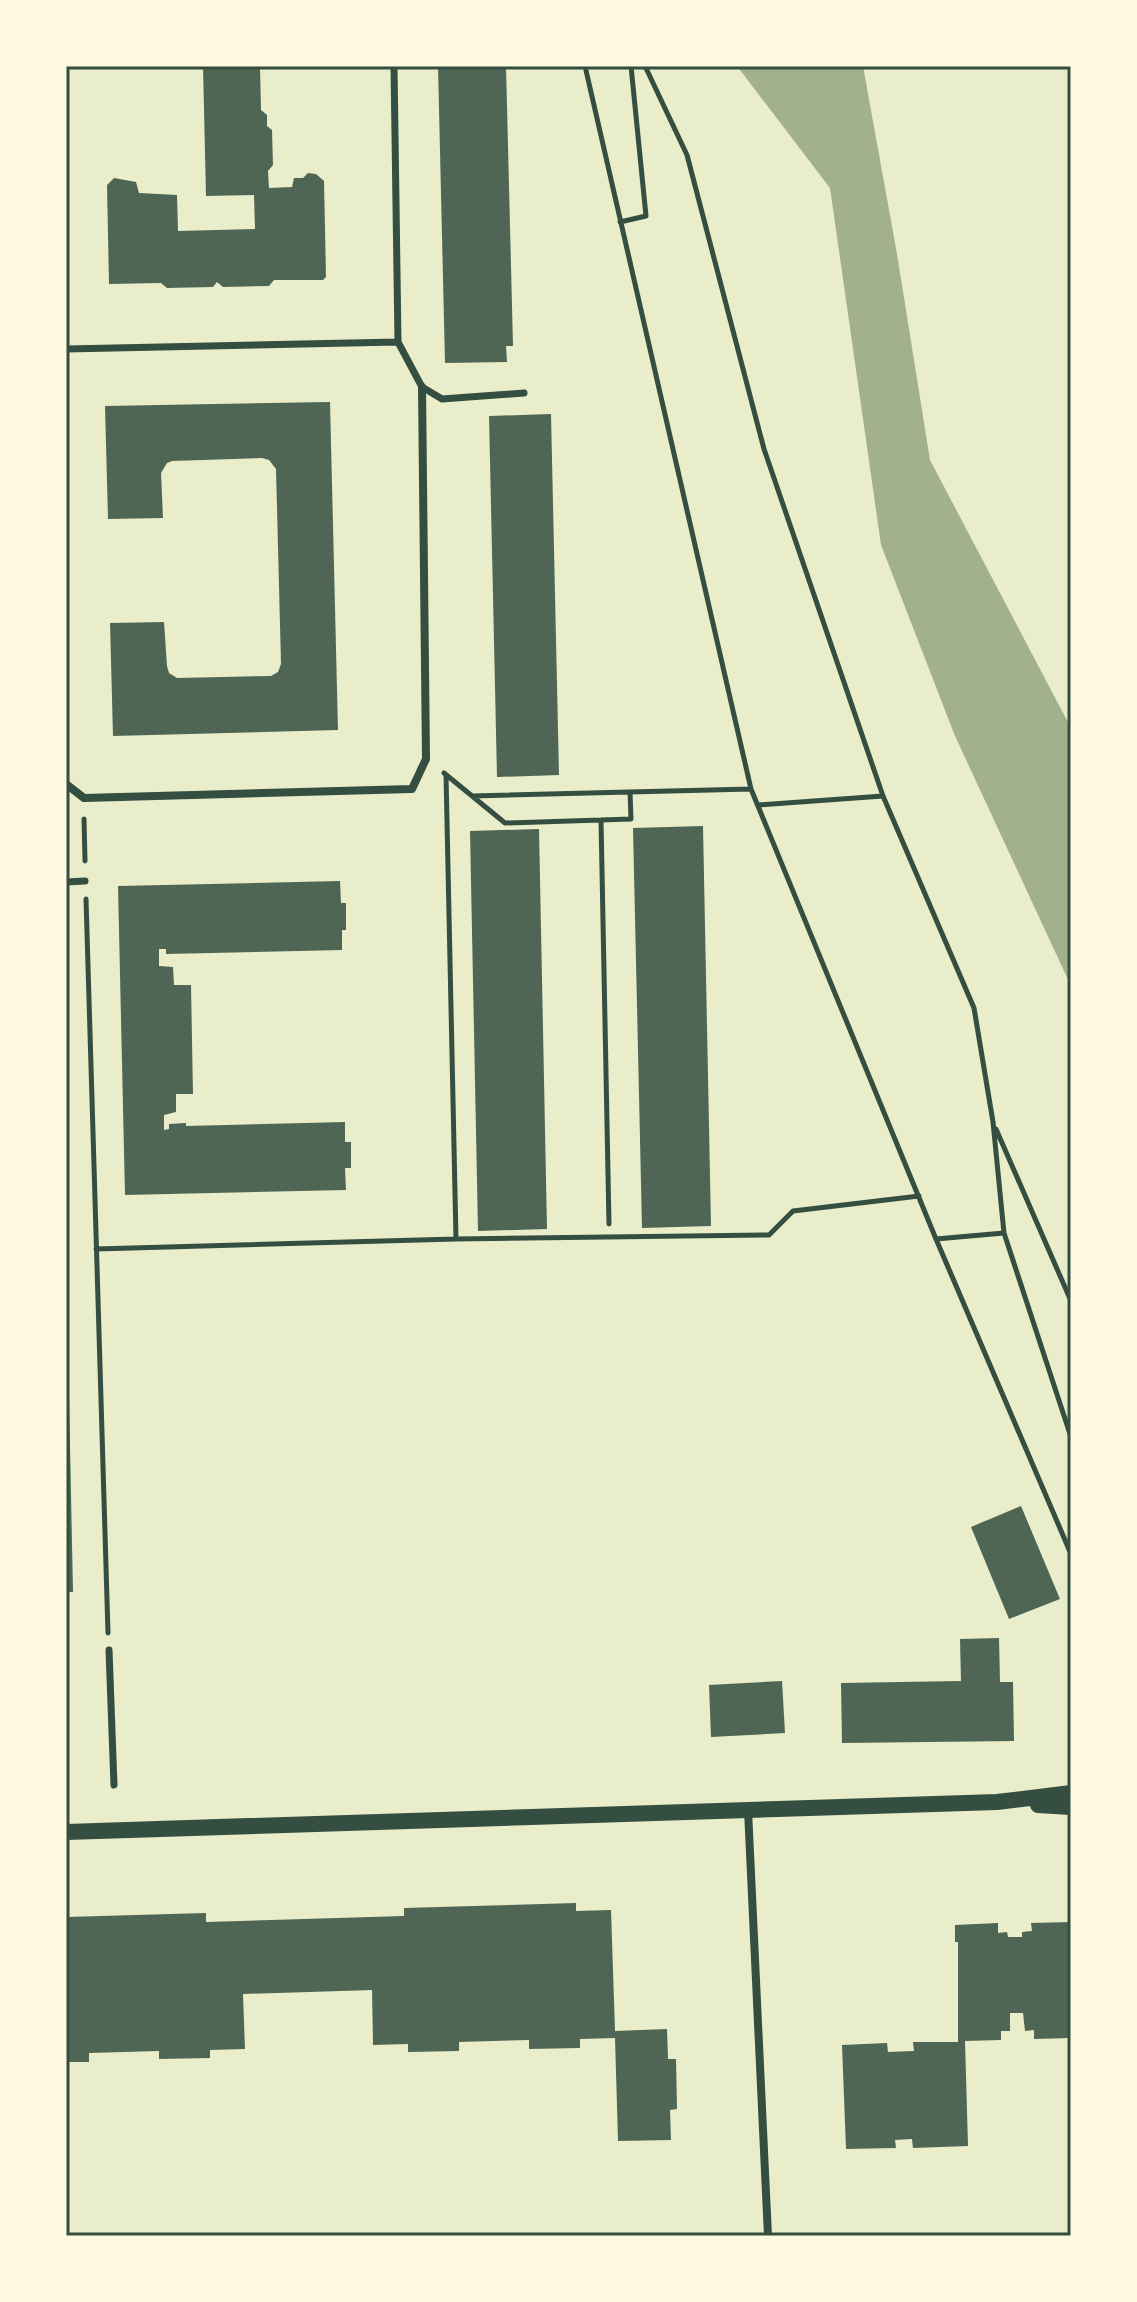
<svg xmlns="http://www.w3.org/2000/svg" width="1137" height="2302" font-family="'Fira Sans',sans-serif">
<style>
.water{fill:#a3b18a}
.building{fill:#4f6655}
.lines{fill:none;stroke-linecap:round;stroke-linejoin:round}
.path{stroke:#344e41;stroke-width:5}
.pedestrian{stroke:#344e41;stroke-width:7}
.minor{stroke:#344e41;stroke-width:8}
.secondary{stroke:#344e41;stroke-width:16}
.neatline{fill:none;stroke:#344e41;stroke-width:3}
</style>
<rect width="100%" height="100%" fill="#e9edc9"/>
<path class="water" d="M737,66H863L897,254L930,460L1071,728V986L955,736L881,545L830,188Z"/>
<path class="building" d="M203,66H260L261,110L267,115V126L272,130L273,165L268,171L269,188L292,187L294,178H303L308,173L316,174L324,181L326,277L323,280H274L269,286L223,287L217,282L213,287L167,288L161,283L109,284L107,185L114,178L136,182L139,193L177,195L178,231L255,229L254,195L206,196Z
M438,66H506L513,346H506L507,362L445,363Z
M330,402L338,730L113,736L110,623L164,622L167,666L169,673L177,678L271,676L278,672L281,664L276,469L269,460L262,458L172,461L167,463L161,473L163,518L108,519L105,406Z
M551,414L559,775L497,777L489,416Z
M703,826L711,1226L642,1228L633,828Z
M539,829L547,1229L478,1231L470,831Z
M340,881L341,903H346V930H342V950L166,954V949H159V966L173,967L174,985H191L193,1094H176V1112L164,1115V1130L169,1129V1124L186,1123V1126L345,1122V1142H351V1168H345L346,1190L125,1195L118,886Z
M66,1396H69L73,1592H66Z
M1021,1506L1060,1599L1009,1619L971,1527Z
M999,1638L1000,1682H1013L1014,1741L842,1743L841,1683L961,1681L960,1639Z
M782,1681L785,1733L711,1737L709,1685Z
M576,1903V1911L611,1910L615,2031L667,2029L668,2059H676L677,2109L670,2110L671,2140L618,2141L615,2038L580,2039V2048L529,2049V2040L459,2042V2051L408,2052V2044L373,2045L372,1990L243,1994L245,2049L210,2050V2058L159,2059V2051L89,2053V2062H66V1917L206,1913V1922L404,1916V1908Z
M1071,1922V2038L1034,2039V2030L1025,2031L1023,2013H1010V2031H1001V2040L965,2041L968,2146L913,2148L912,2139L895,2140L896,2148L846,2149L842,2045L887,2043L888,2052L914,2051L913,2042H958V1942H955V1925L998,1923V1933L1007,1932L1008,1937H1022V1932L1032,1931L1031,1923Z"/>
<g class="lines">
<path class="path" d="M645,66L687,155L764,449L883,796L974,1008L993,1122L1004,1233L1071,1437
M620,222L646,216L631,66
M444,773L505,823L601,820L609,1224
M446,775L456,1239
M751,789L936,1239L1071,1554
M472,796L751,789L585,66
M758,805L883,796
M84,819L85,861
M601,820L631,819L630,792
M86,899L108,1633
M996,1129L1071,1301
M936,1239L1004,1233
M96,1249L456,1239L769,1235L793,1211L919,1196"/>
<path class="pedestrian" d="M398,342L422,387L442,399L524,393
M66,349L398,342L394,66
M66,882L85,881
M109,1650L114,1785"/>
<path class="minor" d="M66,784L84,798L412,789L426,759L422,387
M748,1810L768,2236"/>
<path class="secondary" d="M1038,1805L1071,1807
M66,1832L997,1802L1071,1793"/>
</g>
<rect width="1137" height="2302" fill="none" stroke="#fefae0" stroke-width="136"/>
<rect x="68" y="68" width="1001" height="2166" class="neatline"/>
</svg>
